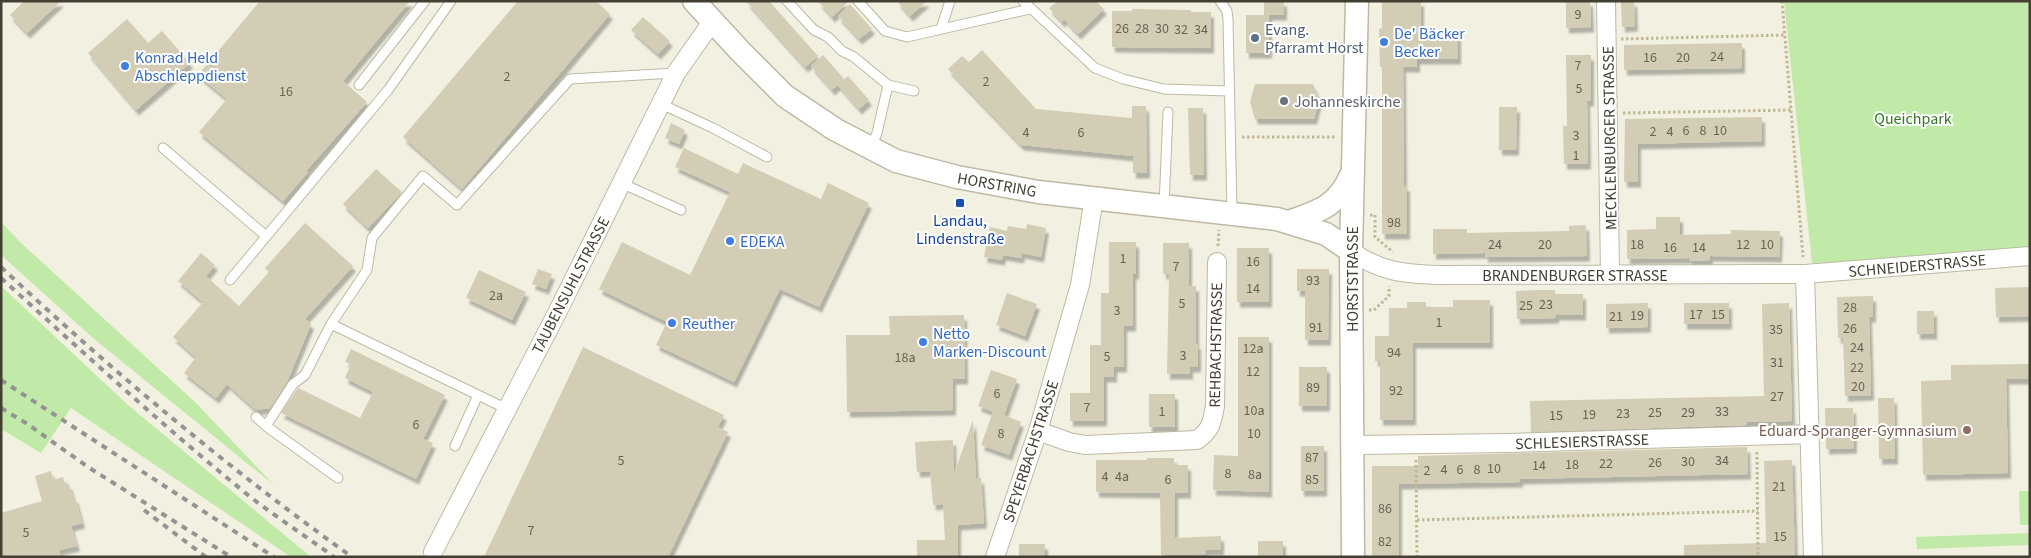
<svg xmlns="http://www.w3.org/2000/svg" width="2031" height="558" font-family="'Source Sans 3',sans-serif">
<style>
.green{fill:#c1e9a7}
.building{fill:#d3cdb6;filter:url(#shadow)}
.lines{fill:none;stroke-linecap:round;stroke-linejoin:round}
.service-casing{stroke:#bdb9a4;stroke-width:11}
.minor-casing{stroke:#bdb9a4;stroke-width:20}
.tertiary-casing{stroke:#bdb9a4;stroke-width:25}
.path{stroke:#c0b794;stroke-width:3;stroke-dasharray:2.5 2.5;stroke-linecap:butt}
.service{stroke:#fff;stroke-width:9}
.minor{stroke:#fff;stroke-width:18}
.tertiary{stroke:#fff;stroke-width:22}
.rail{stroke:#939393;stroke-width:4;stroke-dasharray:6 6;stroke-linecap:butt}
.service-dot{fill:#5c6f8a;stroke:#fff;stroke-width:2}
.shop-dot{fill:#3f7fe0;stroke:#fff;stroke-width:2}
.worship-dot{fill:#6b7280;stroke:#fff;stroke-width:2}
.transit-dot{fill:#1a4fb4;stroke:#fff;stroke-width:2}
.education-dot{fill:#8d6e63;stroke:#fff;stroke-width:2}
.labels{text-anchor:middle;stroke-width:4;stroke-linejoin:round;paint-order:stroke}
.number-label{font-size:14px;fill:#676253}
.service-label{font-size:16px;fill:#4e5e75;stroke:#fff;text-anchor:start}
.shop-label{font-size:16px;fill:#366cbe;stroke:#fff;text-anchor:start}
.worship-label{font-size:16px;fill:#5b616d;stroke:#fff;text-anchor:start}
.park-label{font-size:16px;fill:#367723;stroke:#fff}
.street-label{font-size:16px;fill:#433f32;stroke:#fff}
.transit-label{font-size:16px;fill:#164399;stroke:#fff}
.education-label{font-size:16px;fill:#785e54;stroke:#fff;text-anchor:end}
</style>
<defs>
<filter id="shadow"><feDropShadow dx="3" dy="5.5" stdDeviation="1" flood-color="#0004"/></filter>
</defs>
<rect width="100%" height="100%" fill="#f2f0e1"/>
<path class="green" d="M1784,1H2030V255L1812,263Z
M1,222L21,243L195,402L274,485L93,338L1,255Z
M1,286L128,405L311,557H291L71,408L41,453L1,429Z
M2019,491H2030V525H2020Z
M2030,533V545L1917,549L1916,537Z"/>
<path class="building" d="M24,1H61L27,33L10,15Z
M260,1H410L343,81L367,102L306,171L308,172L283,201L199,132L227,99L198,75Z
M518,1H596L610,14L462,189L403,137Z
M746,1H769L818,56L805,67Z
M818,1H849L832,17Z
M897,1H927L910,16Z
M1058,1H1096L1104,9L1078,34L1064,19L1062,22L1049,8Z
M1264,1H1284V15H1269V53H1246V15H1264Z
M1382,1H1421V35H1458V59H1417V67H1403L1404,186H1407V234H1382V67H1380L1379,29L1382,28Z
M1566,1H1590L1591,27L1566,28Z
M1621,1H1634L1635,26L1622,27Z
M850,4L872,29L859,39L838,16Z
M1132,9L1191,10V12H1211V48L1112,47V11H1132Z
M643,17L670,41L658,54L631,30Z
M127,19L148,43L162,31L190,63L136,110L88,53Z
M1742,43V68L1624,70V45Z
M982,50L1036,109L1132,118V106H1146L1147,173H1133V156L1021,145L948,69L962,56L969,62Z
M823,55L844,79L832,90L811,66Z
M1566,55H1591V101H1587L1588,164H1564L1563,126H1567Z
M848,76L869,100L859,109L838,85Z
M1255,84H1313L1319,100L1314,119H1255L1250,102Z
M1499,107H1517L1516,150H1499Z
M1188,108H1203L1204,175H1190Z
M1762,117V141L1638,144V182H1624L1625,119Z
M671,123L685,130L679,144L665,138Z
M684,148L738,174L743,163L821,199L828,183L869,203L819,307L780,289L734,382L656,345L667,322L599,289L622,242L690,275L730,192L675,167Z
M376,169L402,192L368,228L343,204Z
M1656,217H1680V235L1731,234V230L1780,231L1779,257L1710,256V260L1689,261V258L1627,259V230L1656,229Z
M305,223L353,266L305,319L311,324L287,382L270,408L256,410L227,384L216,398L184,373L196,357L173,337L203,302L178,281L201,253L215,265L206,276L239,306L269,272L265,268Z
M1027,224L1046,228L1041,257L1022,253L1021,258L1003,255L1002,260L984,257L990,227L1007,231L1008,226L1026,229Z
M1586,225L1587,256L1485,257V253L1433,254V229H1467V233L1569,231V226Z
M1109,242H1136V274H1133V326H1124V367H1114V377H1104V421H1070V393H1090V345H1101V293H1109Z
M1163,243H1189V286H1196V344H1198V367H1190V374H1167L1169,274H1163Z
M1237,248H1269V302H1237Z
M538,269L552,274L546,289L532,284Z
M1297,269H1329L1328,340H1305V291H1297Z
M479,270L526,292L512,320L466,298Z
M2030,287V316L1996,317L1995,288Z
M1536,290H1555V294H1583V315H1556V318L1517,319L1516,291Z
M1007,293L1037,304L1025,336L996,325Z
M1873,296V317H1869L1871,395L1845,396L1843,338H1838L1837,297Z
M1453,300H1490V343H1413V420H1380V361H1375V336H1389V308H1407V302H1426V307H1453Z
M1648,303V327L1606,328V304Z
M1684,303H1729V324H1684Z
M1789,303L1792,421L1747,422L1746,425L1531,432L1530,401L1764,396L1762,304Z
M1917,311H1934V334H1917Z
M964,315L965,379H953V410L847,412L846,335H890L889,316Z
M1238,337H1269V492L1213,490L1214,455L1238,456Z
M583,347L724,415L718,427L728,432L668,557H484Z
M351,349L445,395L423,439L433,443L416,479L281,413L298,388L360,418L373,392L345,378L351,364L345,362Z
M2030,364V379H2006L2008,473L1923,475L1921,381L1951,380V365Z
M1299,367H1327V406H1299Z
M991,370L1017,379L1004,415L1021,422L1009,455L981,445L993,412L999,414L978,406Z
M1149,394H1175V427H1149Z
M1878,398H1894L1895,459H1879Z
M1825,408H1853L1854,448L1826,449Z
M973,420L976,479L981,478L984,523L958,525V557H917V540H945L943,504L933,505L930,471L917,472L915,442L953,440L954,474Z
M1301,446H1324V491H1301Z
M1747,447L1748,474L1520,479V482L1399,484V557H1372V466H1418V456Z
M1147,458H1174V465H1188V493H1175V538L1221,536V550H1206V554L1161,555L1160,493L1096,492V460H1147Z
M1792,460L1795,557H1684V545L1766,543L1764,461Z
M51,471L53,480L63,477L65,485L69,484L73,498L75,497L82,523L71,526L77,546L59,550L61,557H1V513L42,501L35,476Z
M1258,541H1283V557H1258Z
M1019,544H1045V557H1019Z"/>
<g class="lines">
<g class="service-casing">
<path id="service" d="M787,1L814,30L828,37L842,51L854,57L888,85L877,133L871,148
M858,1L885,31L907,37L1030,9
M1023,1L1095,68L1123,79L1164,89L1229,91
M1220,1L1227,11L1228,19L1232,213
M941,29L950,1
M359,85L425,1
M888,85L914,91
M661,104L713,128L767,157
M163,148L266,236
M621,183L681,210
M1164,206L1168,112
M230,280L388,90L451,1
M331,324L367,270L372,238L423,176L457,205L570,79L676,73
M256,417L266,426L293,384L305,375L331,324L507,409
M266,426L338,478
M455,446L478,395"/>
</g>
<g class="minor-casing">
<path id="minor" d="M1606,1L1610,275
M1351,251C1380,272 1405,274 1439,275L1805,274L2030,256
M1805,274L1813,557
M1038,431L1069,442L1085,445L1197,440C1211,430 1212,423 1215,406L1217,262
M1353,445L1508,443L1811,434
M433,552L558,311L676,73L712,22
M995,557L1038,431L1080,285L1094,198"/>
</g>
<g class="tertiary-casing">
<path id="tertiary" d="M694,1L741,52L785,96L836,130L896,161L957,177L1038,192L1277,219L1326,234L1351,251
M1289,222C1319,211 1338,206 1351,175
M1353,557L1351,251L1357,1"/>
</g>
<path class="path" d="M1782,1L1803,257
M1621,39L1785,35
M1623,113L1792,110
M1242,137H1336
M1370,215H1375V237L1393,252
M1218,246L1219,230
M1369,310H1374L1389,296V286
M1757,452L1758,557
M1416,460L1417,557
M1417,520L1758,511"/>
<use href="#service" class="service"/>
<use href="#minor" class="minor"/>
<use href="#tertiary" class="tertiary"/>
<path class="rail" d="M1,267C112,371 228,468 352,557
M1,278C84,353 166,429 253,499C279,519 307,537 334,557
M1,380L274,557
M1,408L26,423L88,467L231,557
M144,510L206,557"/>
</g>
<circle class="service-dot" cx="1255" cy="38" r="5"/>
<g class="shop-dot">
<circle cx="1384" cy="42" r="5"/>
<circle cx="125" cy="66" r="5"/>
<circle cx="730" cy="241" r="5"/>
<circle cx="672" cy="323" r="5"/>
<circle cx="923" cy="342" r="5"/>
</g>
<circle class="worship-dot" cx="1284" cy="101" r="5"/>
<rect class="transit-dot" x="955" y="198" width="10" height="10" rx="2.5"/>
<circle class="education-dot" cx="1967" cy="430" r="5"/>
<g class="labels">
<g class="number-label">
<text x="1578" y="19">9</text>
<text x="1122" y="33">26</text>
<text x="1142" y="33">28</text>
<text x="1162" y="33">30</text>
<text x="1181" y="34">32</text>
<text x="1201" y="34">34</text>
<text x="1717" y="61">24</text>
<text x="1650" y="62">16</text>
<text x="1683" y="62">20</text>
<text x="1578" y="70">7</text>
<text x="507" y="81">2</text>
<text x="986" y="86">2</text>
<text x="1579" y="93">5</text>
<text x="286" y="96">16</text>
<text x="1686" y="135">6</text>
<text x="1703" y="135">8</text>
<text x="1720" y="135">10</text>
<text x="1653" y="136">2</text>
<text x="1670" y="136">4</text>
<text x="1026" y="137">4</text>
<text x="1081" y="137">6</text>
<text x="1576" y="140">3</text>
<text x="1576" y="160">1</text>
<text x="1394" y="227">98</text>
<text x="1495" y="249">24</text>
<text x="1545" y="249">20</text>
<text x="1637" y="249">18</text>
<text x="1743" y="249">12</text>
<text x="1767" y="249">10</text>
<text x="1670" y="252">16</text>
<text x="1699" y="252">14</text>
<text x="1123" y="263">1</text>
<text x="1253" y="266">16</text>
<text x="1176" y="271">7</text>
<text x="1313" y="285">93</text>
<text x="1253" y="293">14</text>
<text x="496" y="300">2a</text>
<text x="1182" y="308">5</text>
<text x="1546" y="309">23</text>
<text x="1526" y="310">25</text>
<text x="1850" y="312">28</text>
<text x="1117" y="315">3</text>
<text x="1696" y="319">17</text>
<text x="1718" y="319">15</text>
<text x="1637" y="320">19</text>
<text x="1616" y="321">21</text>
<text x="1439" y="327">1</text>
<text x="1316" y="332">91</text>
<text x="1850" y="333">26</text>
<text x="1776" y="334">35</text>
<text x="1857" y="352">24</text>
<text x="1253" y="353">12a</text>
<text x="1394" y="357">94</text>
<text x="1183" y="360">3</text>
<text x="1107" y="361">5</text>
<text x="905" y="362">18a</text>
<text x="1777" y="367">31</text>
<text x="1857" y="372">22</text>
<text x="1253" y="376">12</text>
<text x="1858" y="391">20</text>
<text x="1313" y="392">89</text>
<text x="1396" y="395">92</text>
<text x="997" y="398">6</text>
<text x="1777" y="401">27</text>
<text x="1087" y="412">7</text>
<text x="1254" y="415">10a</text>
<text x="1162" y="416">1</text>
<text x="1722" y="416">33</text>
<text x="1655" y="417">25</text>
<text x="1688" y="417">29</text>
<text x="1623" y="418">23</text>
<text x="1589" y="419">19</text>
<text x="1556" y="420">15</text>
<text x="416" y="429">6</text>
<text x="1001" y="438">8</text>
<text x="1254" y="438">10</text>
<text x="1312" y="462">87</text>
<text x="621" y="465">5</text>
<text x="1722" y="465">34</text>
<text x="1688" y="466">30</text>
<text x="1655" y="467">26</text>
<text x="1606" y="468">22</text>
<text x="1572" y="469">18</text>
<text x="1539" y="470">14</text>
<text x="1494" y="473">10</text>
<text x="1444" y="474">4</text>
<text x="1460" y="474">6</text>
<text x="1477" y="474">8</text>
<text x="1427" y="475">2</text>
<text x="1228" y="478">8</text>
<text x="1255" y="479">8a</text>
<text x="1105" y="481">4</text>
<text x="1122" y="481">4a</text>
<text x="1168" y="484">6</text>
<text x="1312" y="484">85</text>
<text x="1779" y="491">21</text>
<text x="1385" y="513">86</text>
<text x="531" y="535">7</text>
<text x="26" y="537">5</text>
<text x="1780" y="541">15</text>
<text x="1385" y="546">82</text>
</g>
<g class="service-label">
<text x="1265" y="35">Evang.<tspan x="1265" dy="18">Pfarramt Horst</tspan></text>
</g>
<g class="shop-label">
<text x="1394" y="39">De' Bäcker<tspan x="1394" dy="18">Becker</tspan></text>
<text x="135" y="63">Konrad Held<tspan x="135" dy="18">Abschleppdienst</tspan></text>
<text x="740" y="247">EDEKA</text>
<text x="682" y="329">Reuther</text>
<text x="933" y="339">Netto<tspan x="933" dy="18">Marken-Discount</tspan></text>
</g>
<g class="worship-label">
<text x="1294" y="107">Johanneskirche</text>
</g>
<g class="park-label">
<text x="1913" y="124">Queichpark</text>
</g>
<g class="street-label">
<text transform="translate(1609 138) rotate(-91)" y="6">MECKLENBURGER STRASSE</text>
<text transform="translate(997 184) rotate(10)" y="6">HORSTRING</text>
<text transform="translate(1917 265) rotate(-5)" y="6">SCHNEIDERSTRASSE</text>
<text x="1575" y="281">BRANDENBURGER STRASSE</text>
<text transform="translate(1352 279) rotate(-90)" y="6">HORSTSTRASSE</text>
<text transform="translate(570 285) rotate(-63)" y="6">TAUBENSUHLSTRASSE</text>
<text transform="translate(1215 345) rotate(-89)" y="6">REHBACHSTRASSE</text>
<text transform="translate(1582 441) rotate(-2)" y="6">SCHLESIERSTRASSE</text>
<text transform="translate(1030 451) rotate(-72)" y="6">SPEYERBACHSTRASSE</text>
</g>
<g class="transit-label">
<text x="960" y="226">Landau,<tspan x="960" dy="18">Lindenstraße</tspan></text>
</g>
<g class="education-label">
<text x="1957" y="436">Eduard-Spranger-Gymnasium</text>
</g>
</g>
<rect width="2031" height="558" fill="none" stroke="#433f32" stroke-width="5"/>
</svg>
